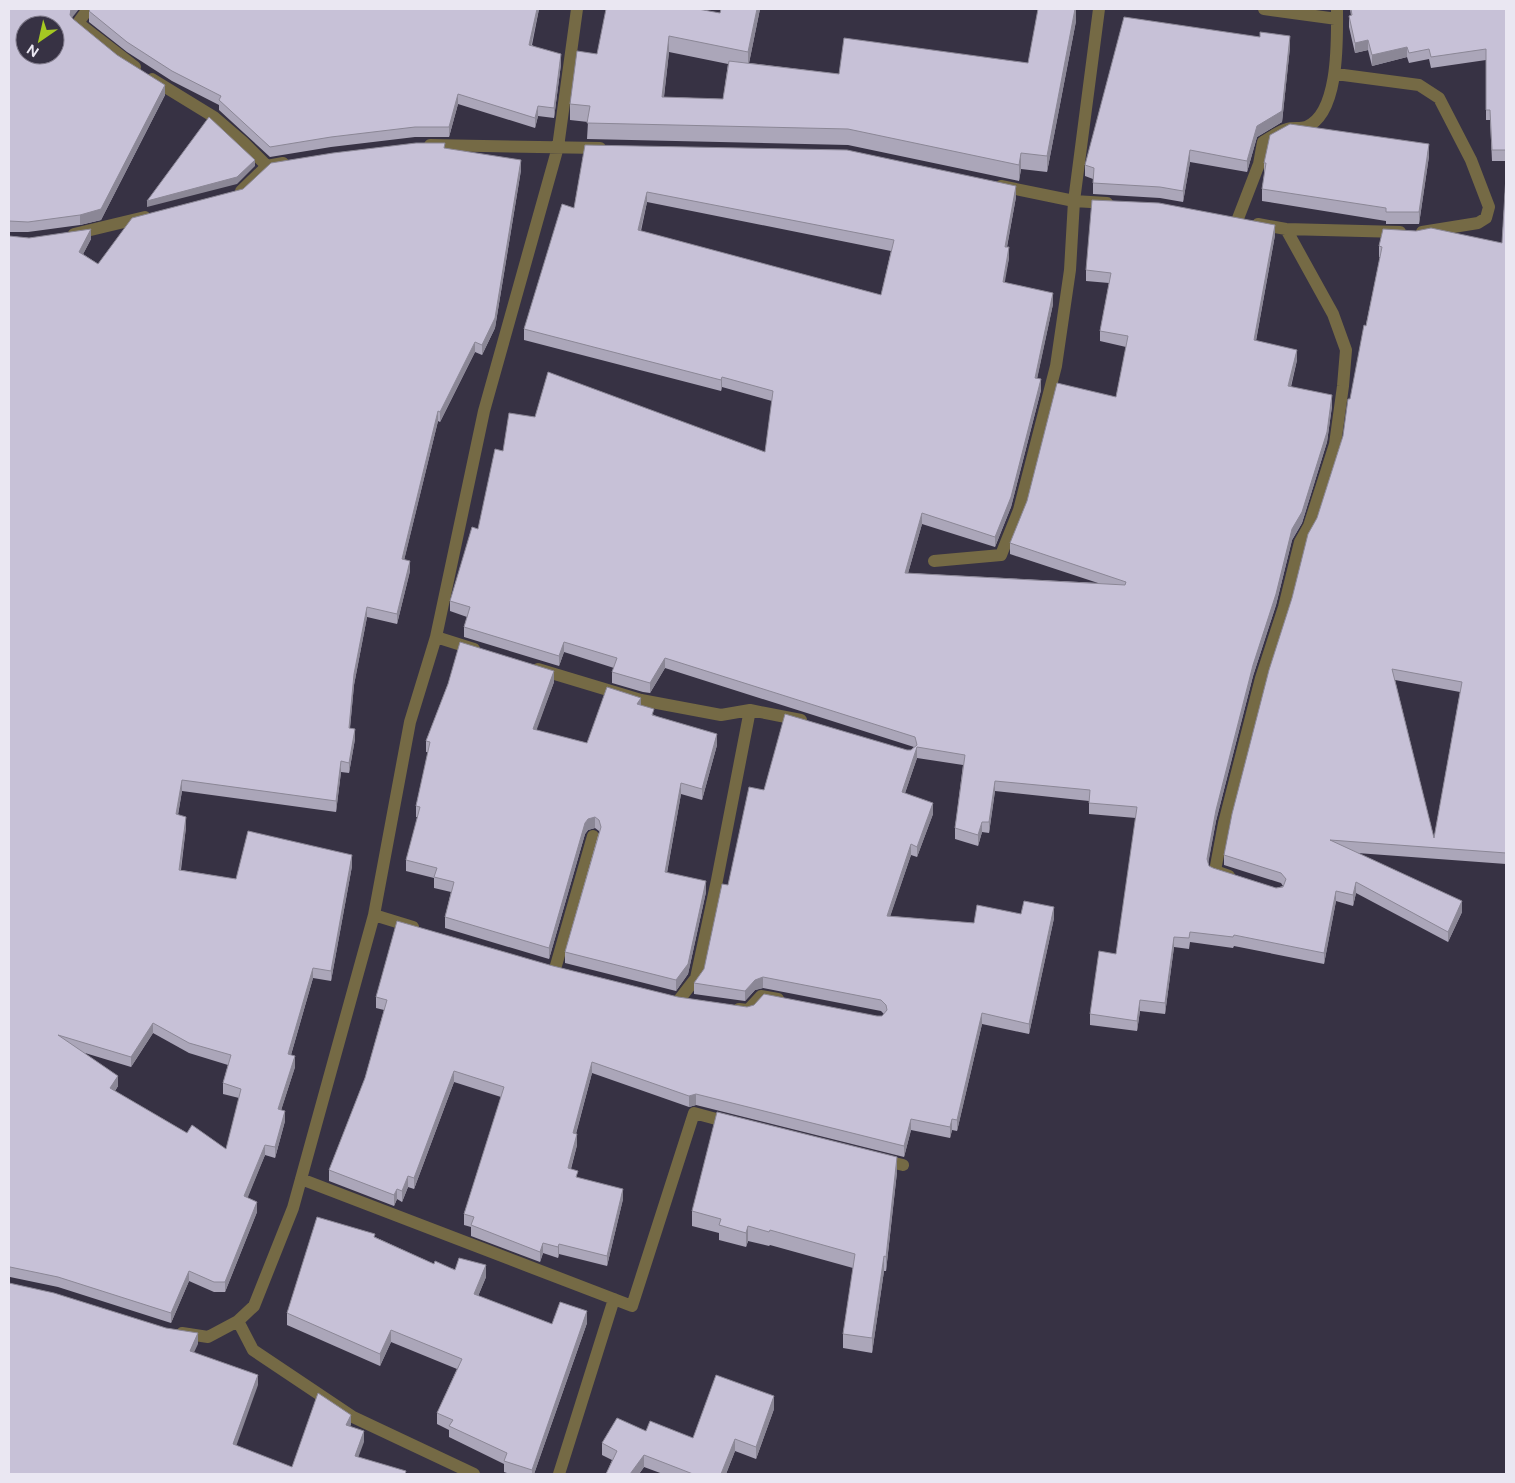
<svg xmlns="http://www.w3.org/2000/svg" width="1515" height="1483" font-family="Figtree,sans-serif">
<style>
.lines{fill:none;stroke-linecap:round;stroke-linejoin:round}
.minor{stroke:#756a45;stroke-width:12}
.wall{fill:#aba6b9;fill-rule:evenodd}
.shaded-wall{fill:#8b8796}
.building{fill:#c7c1d7;stroke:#8b8796;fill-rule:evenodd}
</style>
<rect width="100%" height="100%" fill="#373244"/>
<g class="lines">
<path class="minor" d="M88,9L78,23L135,67
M1264,9L1337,19
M1336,74L1419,85L1439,98L1471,160L1489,207L1486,218L1478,223L1422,232
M152,79L214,117L243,142L267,166
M430,145L600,148
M1001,186L1074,201L1107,203
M241,191L267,166L283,163
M1237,221L1259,164L1263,142C1270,138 1279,131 1287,129C1293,127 1300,129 1306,127C1340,114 1337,37 1337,9
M1258,224L1286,229L1400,232
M74,234L145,217
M934,561L1001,555L1019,510L1056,366L1070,270L1074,201L1099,9
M436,637L474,649
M538,669L641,700L721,715L750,710L801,720
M1229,876L1215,871L1224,823L1261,678L1284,607L1300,542L1309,526L1335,444L1343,386L1346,350L1333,314L1286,229
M374,915L413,927
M555,969L593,836
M679,1000L696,978L717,880L750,710
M739,1009L748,1010L761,996L778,999
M882,1160L903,1165
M301,1179L632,1306L694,1113L731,1123
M238,1321L253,1350L353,1417L474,1474
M182,1333L208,1337L238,1321L254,1306L293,1208L374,915L410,722L436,637L484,411L558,147L577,9
M559,1474L614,1299"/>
</g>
<path class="wall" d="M9,9L72,18L165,95L101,220L80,225L28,232H9Z
M91,9H539L532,45L561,64L554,118L538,116L535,128L458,104L449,137H415L331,147L270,157L219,110V105L172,81L127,52L89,22V11Z
M760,9L749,63L839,74L1028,63L1076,9V21L1047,172L1021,169L1019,181L848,145L587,139L588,122L570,120V104L597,54L720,13ZM669,52L728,64L723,99L664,97Z
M1350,9H1506V161H1492L1490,120H1486V60L1431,68L1429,59L1409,63L1407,57L1372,66L1368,50L1355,53L1349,27V16H1351Z
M1290,47L1282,122L1257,137L1247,172L1190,162L1183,202L1160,198L1093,194V179L1085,176V165Z
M585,145L1016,197L1007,247L1009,258L1004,282L1053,304L1037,378L1041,390L1011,507L995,547L922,524L908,573L1098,583L1010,554V543L1116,397L1126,347L1100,341V331L1109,283L1086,281V270L1275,235L1256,341L1297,360L1291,387L1332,406L1327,442L1302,523L1292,540L1276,605L1253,676L1216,821L1208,863L1209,866L1213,868L1276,888L1283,886L1281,883L1224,865V855L1292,598L1343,436L1380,257H1379V246L1502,243L1506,175V864L1357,853L1462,912L1448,942L1356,893L1353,906L1336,901L1324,964L1234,946L1233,948L1190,942L1189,949L1174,947L1165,1014L1140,1011L1137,1031L1090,1025V1014L1116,954L1136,818L1089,814V801L995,791L989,833L982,832L978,846L955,839V828L963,765L917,758L905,793L933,814L917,857L911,855L890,916L974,923L1021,914L1054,918L1029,1034L982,1024L957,1131L952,1130L950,1138L911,1130L904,1157L696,1105L689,1107L592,1073L576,1134L577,1145L571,1169L578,1178L623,1199L607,1266L559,1254L558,1258L543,1253L540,1262L471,1236V1227L464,1225V1214L501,1097L454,1082L414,1189L408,1187L402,1202L397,1199L394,1206L329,1181V1170L365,1078L384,1010L376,1008V997L553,966L678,997L747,1007L877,1016H882L884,1014L881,1011L763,988L755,990L745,1001L694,994V983L704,969L728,885L764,790L907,750H911L914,747L665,668L650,693L643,692L612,683V672L614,668L564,652L559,666L464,637V627L467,617L450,611V601L478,529L503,451L765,452L772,401L722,387L721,391L524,340V329L574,208ZM647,202L891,251L881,295L641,231ZM1395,680L1460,692L1434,838Z
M445,148L521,170L495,328L482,355L475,352L440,422L438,421L404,560L410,571L397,624L367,617L354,685L350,728L355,739L349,773L341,772L336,812L182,791L178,815L186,827L181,870L236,879L352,866L331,981L313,978L291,1055L295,1067L281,1110L285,1121L275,1158L265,1155L247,1198L257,1212L225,1292H214L189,1281L171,1323L58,1287L10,1277L9,1278V236L29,238L91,239L83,254L98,264ZM153,1033L189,1053L228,1065L223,1083V1094L239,1098L226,1149L187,1133L115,1091L118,1086L85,1053L131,1067Z
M1429,156L1419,224H1386V221L1262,201V189L1264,175V163Z
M554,682L536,730L587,743L641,706L654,715L717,745L702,800L681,794L667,873L706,892L688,974L676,991L565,963V952L599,832V831L595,828L588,830L585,834L549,959L445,928V917L451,892L434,888V878L406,871V860L418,817H416V806L428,752H426V741L448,684Z
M897,1172L886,1271H884L872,1353L843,1348V1334L853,1268L770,1245L769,1246L748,1241L746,1247L719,1240V1233L692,1226V1211Z
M375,1237L434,1264L486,1277L478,1296L552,1324L587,1323L534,1474H510L504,1472V1464L449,1437V1430L437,1424V1413L457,1369L391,1342L380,1366L287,1325V1313Z
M774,1409L756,1459L735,1451L726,1474H663L644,1467L639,1474H606L612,1460L602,1455V1443L646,1431L693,1438Z"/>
<path class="shaded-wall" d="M71,9H79L71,19L70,15Z
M537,9H539L529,55V45Z
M757,9H760L748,68V52Z
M1075,9H1076V21L1047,172V156Z
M669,36V52L662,113V97Z
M1290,36V47L1282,122L1257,137L1247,172V161L1257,126Z
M1368,40V50L1355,53V43Z
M1407,47V57L1372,66V55Z
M561,54V64L554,118V108Z
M165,85V95L101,220L80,225V215Z
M458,94V104L449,137V127Z
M538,106V116L535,128V118Z
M1429,144V156L1419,224V212Z
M1190,150V162L1183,202V191Z
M1021,153V169L1019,181V165Z
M255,160V166L237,184L147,207V201Z
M521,160V170L495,328L482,355V345Z
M1016,186V197L1005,257V247Z
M647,192V202L638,241V230Z
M1275,225V235L1254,351V340Z
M91,229V239L79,262V252Z
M1009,247V258L1003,293V282Z
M1053,293V304L1035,389V378Z
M475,342V352L440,422V412Z
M1297,350V360L1288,397V386Z
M722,377V387L721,391V380Z
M1041,379V390L1011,507L995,547V537Z
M1332,395V406L1327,442L1302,523L1292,540L1276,605L1253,676L1216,821L1207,870V859L1216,810L1253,665L1292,529Z
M438,411V421L402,569V559Z
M922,513V524L905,584V573Z
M410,561V571L397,624V614Z
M367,607V617L354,685L349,738V728L354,674Z
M564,642V652L559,666V656Z
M665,658V668L650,693V683Z
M554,671V682L533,740V729Z
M641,698V708L637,704Z
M355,729V739L349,773V763Z
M717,734V745L702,800V789Z
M917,747V758L902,802V792Z
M341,761V772L336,812V801Z
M182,780V791L176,825V814Z
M995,781V791L989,833V822Z
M681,783V794L665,883V872Z
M933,803V814L917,857V847Z
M186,817V827L179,881V870Z
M595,817V828L588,830L585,834L549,959V948L585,823L588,819Z
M982,822V832L978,846V835Z
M911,844V855L887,926V916Z
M352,855V866L331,981V971Z
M706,881V892L688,974L676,991V980Z
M1356,882V893L1353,906V895Z
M1336,891V901L1324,964V953Z
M1462,901V912L1448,942V932Z
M1054,907V918L1029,1034V1024Z
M1174,937V947L1165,1014V1003Z
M313,968V978L288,1065V1054Z
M763,977V988L755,990L745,1001V991L755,980Z
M1140,1000V1011L1137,1031V1021Z
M982,1013V1024L957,1131V1120Z
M153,1023V1033L131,1067V1057Z
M295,1056V1067L278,1120V1109Z
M592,1062V1073L573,1144V1133Z
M454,1071V1082L414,1189V1178Z
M118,1076V1086L110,1098V1088Z
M696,1094V1105L689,1107V1096Z
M285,1111V1121L275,1158V1147Z
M911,1119V1130L904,1157V1146Z
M952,1119V1130L950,1138V1127Z
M577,1134V1145L568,1179V1168Z
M265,1145V1155L244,1207V1196Z
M897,1157V1172L886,1271V1257Z
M408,1176V1187L402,1202V1191Z
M397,1189V1199L394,1206V1195Z
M623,1189V1199L607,1266V1256Z
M257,1202V1212L225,1292V1282Z
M748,1226V1241L746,1247V1233Z
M543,1243V1253L540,1262V1252Z
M559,1244V1254L558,1258V1247Z
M884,1256V1271L872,1353V1338Z
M486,1265V1277L474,1306V1294Z
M9,1267H10V1277L9,1278Z
M189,1271V1281L171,1323V1313Z
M587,1311V1323L534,1474H532V1470Z
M391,1330V1342L380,1366V1354Z
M198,1333V1344L190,1361V1351Z
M258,1375V1385L233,1455V1444Z
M774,1396V1409L756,1459V1447Z
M351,1415V1425L346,1435V1425Z
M364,1431V1442L355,1466V1456Z
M735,1439V1451L726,1474H721Z
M644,1455V1467L639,1474H630Z"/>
<path class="building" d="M9,9H71L70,15L73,19L117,55L165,85L101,209L80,215L28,222L9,221ZM25,25H55V55H25Z
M91,9H537L529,45L561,54L554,108L538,106L535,118L458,94L449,127H415L331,137L270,147L219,100L221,96L172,71L127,42L89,11Z
M606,9H698L720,13L721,9H757L748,52L669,36L662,97L723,99L729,61L839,74L844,38L1028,63L1038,9H1075L1047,156L1021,153L1019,165L848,129L587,123L590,106L570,104L577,51L597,54Z
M1351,9H1506V150H1492L1490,110H1486V49L1431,57L1429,49L1409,53L1407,47L1372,55L1368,40L1355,43L1349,16L1352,15Z
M1124,17L1260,37V32L1290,36L1282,111L1257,126L1247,161L1190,150L1183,191L1160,187L1093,183L1094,168L1085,165Z
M209,117L255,160L237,177L147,201Z
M1290,124L1429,144L1419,212H1386V208L1262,189L1266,163H1264L1270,135Z
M416,143H445L444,148L521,160L495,318L482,345L475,342L440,412L438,411L402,559L410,561L397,614L367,607L354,674L349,728L355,729L349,763L341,761L336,801L182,780L176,814L186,817L179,870L236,879L248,831L352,855L331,971L313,968L288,1054L295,1056L278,1109L285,1111L275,1147L265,1145L244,1196L257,1202L225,1282H214L189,1271L171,1313L58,1277L10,1267H9V236L29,238L91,229L79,252L98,264L132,218L243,189L271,163L333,153ZM153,1023L189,1043L231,1055L223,1083L241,1089L226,1149L192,1125L187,1133L110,1088L118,1076L58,1035L131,1057Z
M585,145L847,150L1016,186L1005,247H1009L1003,282L1053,293L1035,378L1041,379L1011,497L995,537L922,513L905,573L1125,585L1126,582L1010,543L1027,501L1057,383L1116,397L1128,336L1100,331L1111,273L1086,270L1092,200L1159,203L1275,225L1254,340L1297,350L1288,386L1332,395L1327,432L1302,512L1292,529L1276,594L1253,665L1216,810L1207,859L1209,866L1213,868L1276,888L1283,887L1286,879L1281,873L1224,855L1232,814L1269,670L1292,598L1308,534L1317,518L1343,436L1348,399H1350L1364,325L1366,326L1382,247L1379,246L1383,229L1416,231L1431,228L1502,243L1506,175V853L1330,840L1462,901L1448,932L1356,882L1353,895L1336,891L1324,953L1234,935L1233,937L1190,932L1189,938L1174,937L1165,1003L1140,1000L1137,1021L1090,1014L1099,951L1116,954L1137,807L1089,803L1090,790L995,781L989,822H982L978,835L955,828L965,755L917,747L902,792L933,803L917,847L911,844L887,916L974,923L977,905L1021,914L1024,901L1054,907L1029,1024L982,1013L957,1120L952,1119L950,1127L911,1119L904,1146L696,1094L689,1096L592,1062L573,1133L577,1134L568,1168L578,1171L576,1177L623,1189L607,1256L559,1244L558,1247L543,1243L540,1252L471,1225L474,1217L464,1214L504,1087L454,1071L414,1178L408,1176L402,1191L397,1189L394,1195L329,1170L365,1078L387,1000L376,997L397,921L553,966L678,997L747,1007L754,1005L764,994L877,1016H882L887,1010L886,1005L881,1000L763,977L755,980L745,991L694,983L704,969L722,884L728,885L749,787L764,790L785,714L907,750H911L917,745L915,737L665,658L650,683L643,681L612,672L617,658L564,642L559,656L464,627L470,607L450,601L472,527L478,529L495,449L503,451L509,413L535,417L548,372L765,452L773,391L722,377L721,380L524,329L562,204L574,208ZM647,192L894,240L881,295L638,230ZM1392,669L1462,682L1434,838Z
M460,642L554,671L533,729L587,743L607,687L641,698L637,704L654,709L652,715L717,734L702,789L681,783L665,872L706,881L688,964L676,980L565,952L601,827L599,820L595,817L588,819L585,823L549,948L445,917L454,882L434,877L437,868L406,860L420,807L416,806L430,742L426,741L448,684Z
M717,1112L897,1157L886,1257L884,1256L872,1338L843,1334L855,1254L770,1230L769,1232L748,1226L746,1233L719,1225L721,1219L692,1211Z
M317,1217L375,1234L374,1237L434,1264L435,1261L455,1270L459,1258L486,1265L474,1294L552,1324L560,1302L587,1311L532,1470L504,1461L507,1453L449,1426L453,1420L437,1413L462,1359L391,1330L380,1354L287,1313Z
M9,1283L54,1293L166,1328L198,1333L190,1351L258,1375L233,1444L292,1467L318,1393L351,1415L346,1425L364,1431L355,1456L406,1471L405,1474H9Z
M716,1375L774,1396L756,1447L735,1439L721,1474H693L644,1455L630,1474H606L617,1451L602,1443L617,1418L646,1431L650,1421L693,1438Z"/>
<rect width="1515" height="1483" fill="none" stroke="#eae7f2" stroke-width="20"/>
<g transform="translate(40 40) rotate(214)"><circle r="24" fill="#373244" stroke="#7f7a8a"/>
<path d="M0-4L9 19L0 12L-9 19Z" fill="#a5c822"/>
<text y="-8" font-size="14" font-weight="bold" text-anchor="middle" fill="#eae7f2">N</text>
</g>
</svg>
